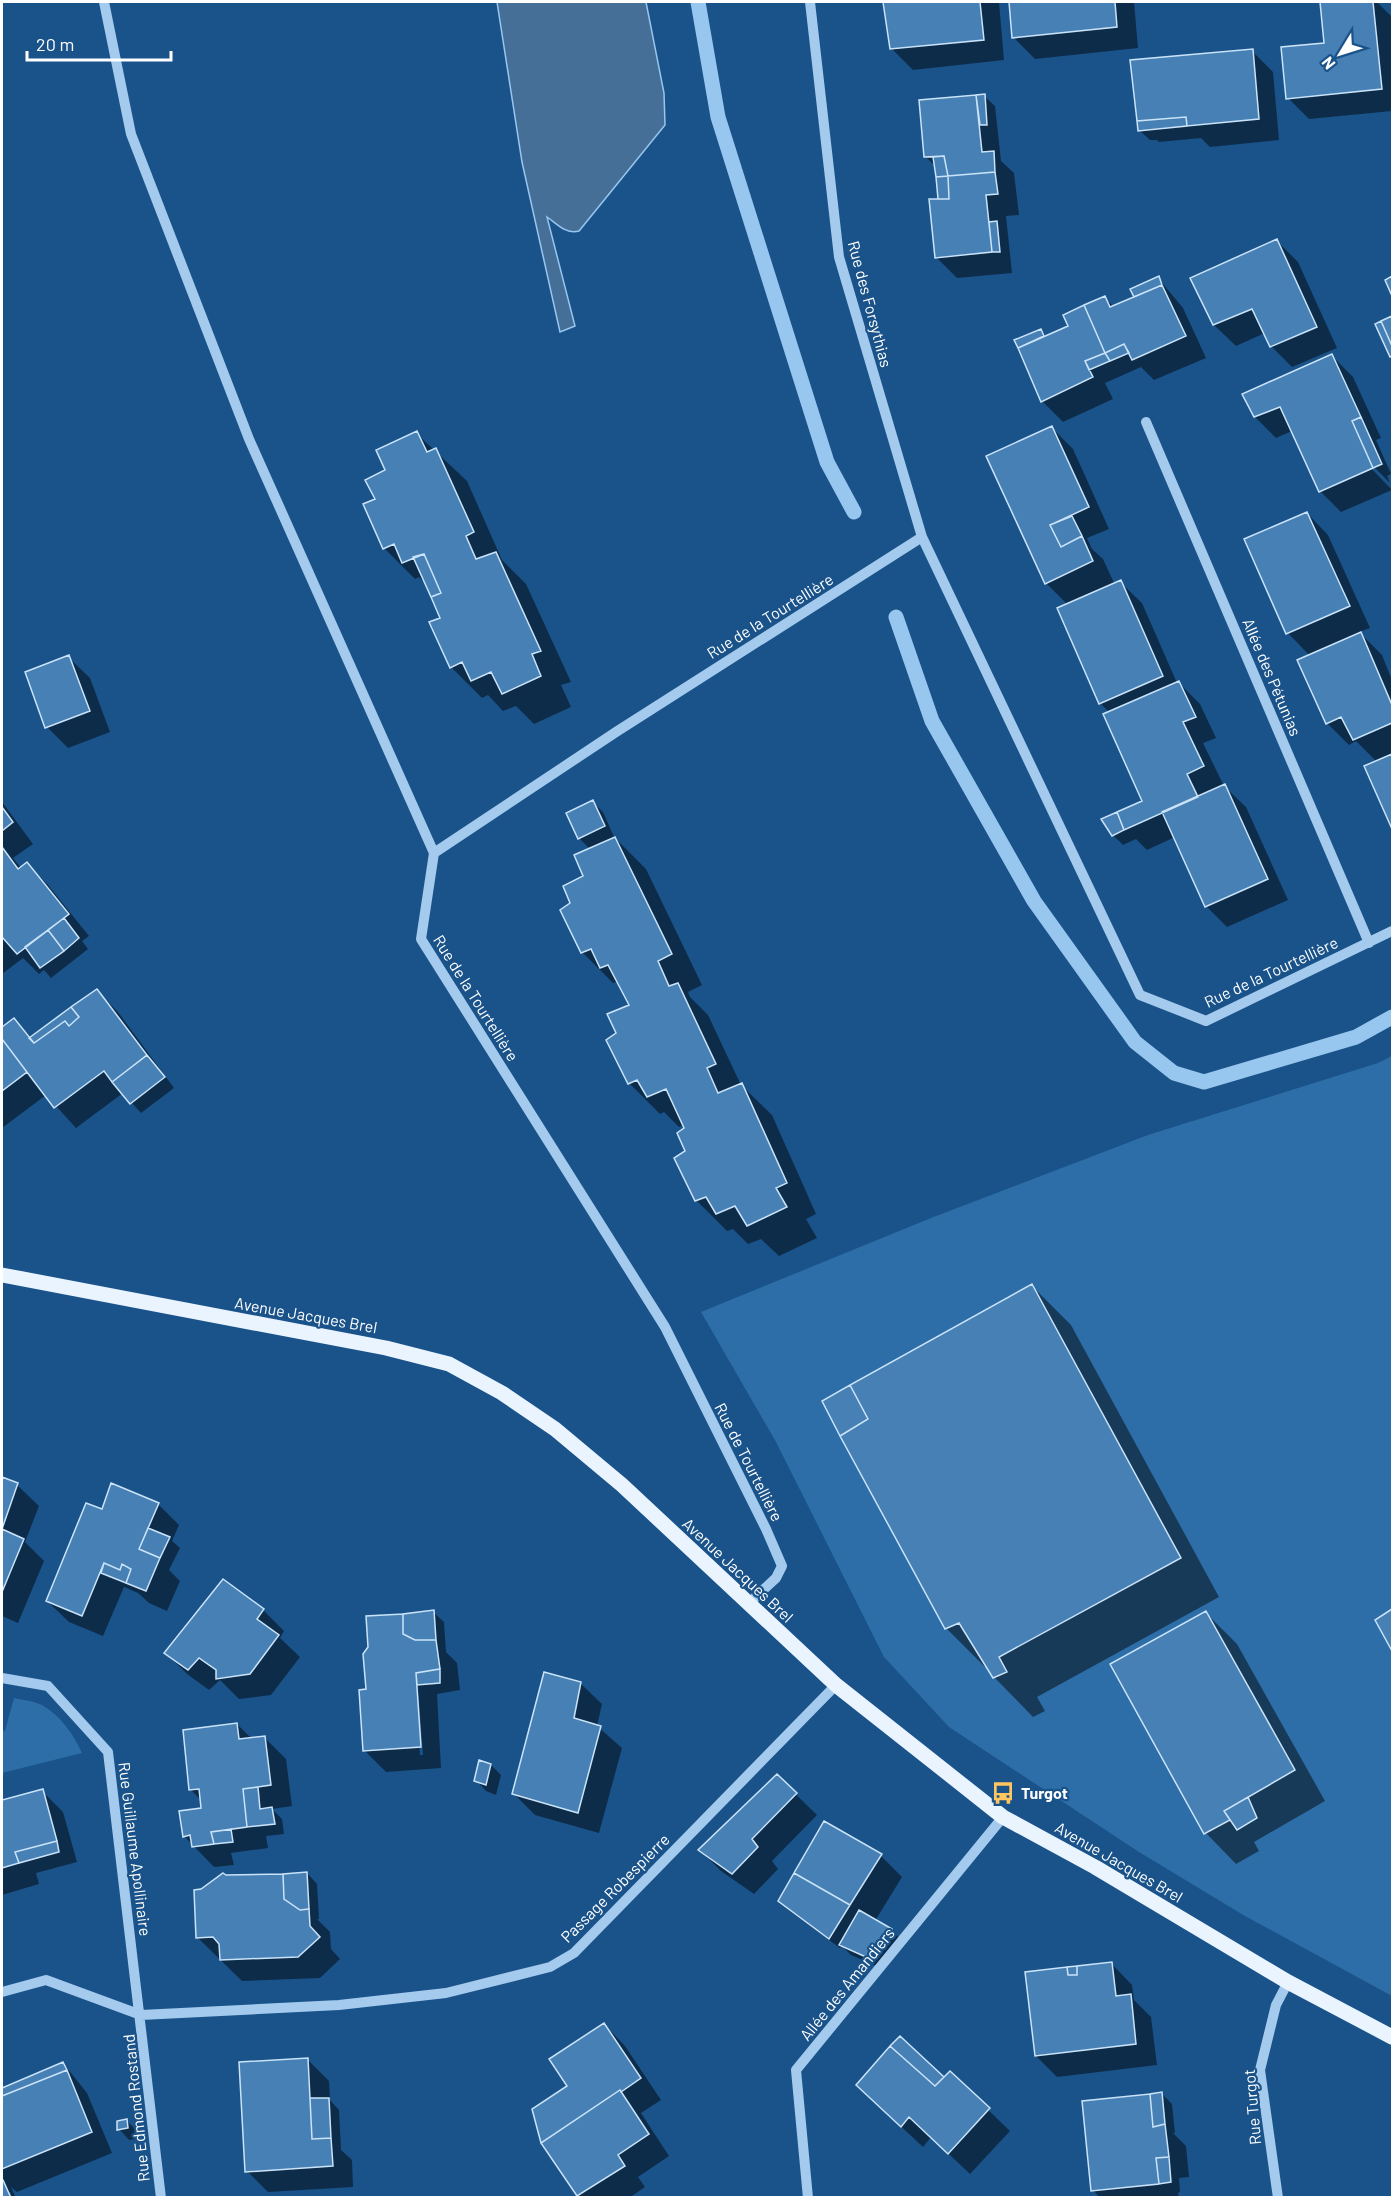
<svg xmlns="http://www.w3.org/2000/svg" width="1394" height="2199" font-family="Barlow,sans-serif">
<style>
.green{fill:#2d6ea8}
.water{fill:#466f97;stroke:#97c6ef;stroke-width:1.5}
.shadow{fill:#0007;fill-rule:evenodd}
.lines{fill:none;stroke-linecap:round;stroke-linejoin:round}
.stream{stroke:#97c6ef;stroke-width:15}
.building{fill:#4780b4;stroke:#cae3f9;stroke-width:1.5}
.minor{stroke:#a4caed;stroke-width:10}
.major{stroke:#eaf4ff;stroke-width:15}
.labels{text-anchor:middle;stroke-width:4.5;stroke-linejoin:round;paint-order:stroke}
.street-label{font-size:16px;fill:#fff;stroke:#1a538a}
.poi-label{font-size:16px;font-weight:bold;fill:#fff;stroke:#1a538a;text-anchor:start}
</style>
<rect width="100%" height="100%" fill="#1a538a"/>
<path class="green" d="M1392,1056V1996L1245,1916L1139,1852L949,1727L884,1657L776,1442L701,1312L931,1218L1148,1135L1378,1063Z
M14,1698C22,1700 34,1701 42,1705C60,1715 74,1735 82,1753L2,1773V1730L5,1731Z"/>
<path class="water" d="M497,2H646L664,93L665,125L579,231C566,235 556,223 547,217L575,326L560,332L522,162Z"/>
<path class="shadow" d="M884,2H999L1004,60L913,70L892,49Z
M1010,2H1134L1138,48L1035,59L1014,38Z
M1322,2H1377L1392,17V111L1309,119L1288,98L1326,45Z
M1252,51L1273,72L1279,140L1210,147L1201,138L1159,142L1157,140H1150L1139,130Z
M984,96L995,106L1001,161L1014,173L1019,215L1006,216L1012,273L957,278L936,257L942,201L936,167L925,156L920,101Z
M1277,241L1298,262L1337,348L1292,367L1271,346L1265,333L1236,346L1214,325L1192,279Z
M1158,278L1183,308L1206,358L1154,380L1141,367L1105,383L1113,399L1063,422L1042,401L1019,347L1040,331L1047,337L1070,327L1105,298L1114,307L1136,297Z
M1392,317V358L1383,322Z
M1332,356L1353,377L1381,438L1376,440L1391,474L1387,476L1390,483L1369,462L1367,464L1392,490L1341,512L1320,491L1292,431L1276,438L1255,417Z
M1052,428L1073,449L1109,529L1087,538L1092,549L1103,559L1115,585L1120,582L1142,603L1177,683H1179L1200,704L1216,738L1203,743L1224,786L1246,807L1288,900L1227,927L1206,906L1175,837L1147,850L1136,839L1123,845L1113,835L1144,802L1110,713L1100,703L1059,609L1068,605L1046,583Z
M416,433L467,481L502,560L526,584L571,682L561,685L571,707L534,724L516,706L503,711L488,695L482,698L451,667L442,619L428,586L419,577L415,579L384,548L377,500L387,470Z
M1307,513L1328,535L1370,628L1359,632L1382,655L1392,680V825L1366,767L1377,762L1356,741L1349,745L1328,724L1299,661L1310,656L1288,633L1246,540Z
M68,657L90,678L110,732L68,748L47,727Z
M2,802L33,844L13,858L21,868L27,864L48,885L89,936L82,941L88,949L51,978L44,970L39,974L23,958L2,974Z
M593,802L603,812L614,837L646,869L702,985L688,992L690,997L708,1015L741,1085L772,1115L816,1214L806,1219L817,1238L779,1256L761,1239L748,1244L733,1229L727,1231L696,1200L687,1152L684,1125L679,1127L664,1112L660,1114L629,1083L618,1034L631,1006L621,987L616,982L613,983L582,952L572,904L585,877L590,849L579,838Z
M97,991L118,1012L174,1088L141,1113L123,1093L76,1128L46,1095L2,1128V1029L14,1020L32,1038Z
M1032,1286L1071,1325L1219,1597L1037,1697L1045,1711L1033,1717L994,1677L987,1667H985L946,1628Z
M2,1478L17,1485L39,1506L25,1542L44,1561L18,1623L2,1616Z
M158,1504L179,1525L172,1541L180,1548L169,1570L180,1581L167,1611L149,1603L138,1593L124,1587L103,1636L69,1622L47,1601L103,1511Z
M263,1610L284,1631L280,1638L300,1657L271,1695L239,1699L220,1680L209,1690L187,1674L166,1653Z
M1392,1611V1648L1377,1621Z
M433,1612L444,1622L446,1652L457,1663L460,1690L437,1694L441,1768L386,1772L364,1750L369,1648ZM415,1681L418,1685L423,1755H420Z
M1206,1613L1237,1644L1325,1801L1254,1842L1259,1851L1236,1864L1206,1833L1112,1664Z
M580,1683L602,1704L597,1726L622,1748L599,1833L535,1815L514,1794Z
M237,1724L252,1739L265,1738L286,1759L292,1806L272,1809L282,1819L284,1834L266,1836L268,1848L231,1853L234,1865L214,1867L184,1836L203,1810L202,1801L190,1789Z
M491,1765L501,1775L496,1795L486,1791L476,1780Z
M777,1776L817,1815L772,1861L778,1869L754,1894L721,1871L700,1850Z
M42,1791L63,1812L77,1862L36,1873L39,1884L2,1895V1801Z
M825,1823L881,1856L902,1877L875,1921L891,1930L901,1940L877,1966L851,1955L842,1946L840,1948L790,1911L780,1901Z
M307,1873L317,1884L319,1919H317L330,1932L331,1949L340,1959L320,1978L242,1981L197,1937L201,1891L226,1877Z
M1111,1963L1132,1985L1134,2000L1151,2017L1157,2065L1057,2077L1036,2056Z
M604,2024L625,2046L661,2100L641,2113L669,2156L638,2177L645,2187L629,2198H581L542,2142L569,2087Z
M307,2059L329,2081L330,2100L339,2110L341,2150L352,2160L353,2187L268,2192L247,2171Z
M63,2063L87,2093L112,2153L17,2192L11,2187L16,2198H12L10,2192H7L9,2198H2V2089Z
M950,2073L1010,2131L970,2174L931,2137L923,2147L879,2106L944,2079Z
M1162,2094L1172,2104L1175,2133H1173L1186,2146L1189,2177L1179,2178L1180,2192L1178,2193L1179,2198H1100L1093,2190Z
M127,2121L137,2131L138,2139L129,2140L119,2129Z"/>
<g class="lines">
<path class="stream" d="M698,2L718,117L827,462L854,512
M896,617L932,721L1034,901L1135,1042L1174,1073L1204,1082L1356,1037L1392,1017"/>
</g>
<path class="building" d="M883,2H980L984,40L890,49Z
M1009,2H1115L1117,27L1012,38Z
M1320,2H1373L1382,89L1286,99L1281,47L1324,43Z
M1253,49L1259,119L1187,126L1186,117L1137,121L1130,60Z
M985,94L987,125H980L976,95Z
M976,95L982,152L994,151L995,172L948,176L944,156L924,157L919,100Z
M1186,117L1187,126L1138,131L1137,121Z
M944,156L948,176L936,177L933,157Z
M995,172L998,194L986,195L992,252L935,258L929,199H949L948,176Z
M948,176L949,199H938L936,177Z
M997,221L1000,252H992L989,222Z
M1277,239L1317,327L1270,347L1252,309L1213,325L1190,278Z
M1159,276L1162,285L1134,297L1130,289Z
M1392,276V296L1385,280Z
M1162,285L1186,336L1132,360L1124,344L1105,353L1084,305L1105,296L1110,307Z
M1084,305L1105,353L1085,361L1093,377L1041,402L1018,348L1068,326L1063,315Z
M1392,316V346L1381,321Z
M1381,321L1392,346V356L1390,357L1375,324Z
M1041,329L1044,336L1018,348L1014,340Z
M1124,344L1129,353L1110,361L1105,353Z
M1105,353L1110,361L1089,370L1085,361Z
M1332,354L1361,417L1352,421L1373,468L1319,492L1280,407L1254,417L1242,394Z
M1361,417L1382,464L1373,468L1352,421Z
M1052,426L1089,507L1050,525L1061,547L1082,536L1093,561L1045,584L986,456Z
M417,431L427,452L436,448L474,532L466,536L476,559L496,552L541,651L532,654L541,676L502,694L491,672L471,681L462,662L450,668L429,622L440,618L431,597L441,593L424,554L402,563L394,544L383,549L363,504L375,499L365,480L385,470L376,450Z
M1307,512L1350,606L1286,634L1244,539Z
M1072,516L1082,536L1061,547L1050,525Z
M424,554L441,593L431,597L413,557Z
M1121,580L1163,676L1099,704L1057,608Z
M1361,632L1392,705V723L1353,740L1341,717L1326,724L1297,660Z
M69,655L90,711L45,728L25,672Z
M1179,681L1196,717L1183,722L1204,766L1187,774L1198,797L1124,830L1117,812L1142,801L1103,714Z
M1392,754V829L1364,766Z
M1225,784L1268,879L1205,907L1162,812Z
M593,800L605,826L578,839L566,813Z
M2,807L13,822L2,831Z
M1117,812L1124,830L1112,836L1101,819Z
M615,837L672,954L658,961L669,986L678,983L716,1064L707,1068L718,1093L742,1083L787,1183L776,1188L787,1207L747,1226L735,1206L716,1214L706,1197L695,1201L674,1158L685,1151L677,1133L684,1128L666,1089L647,1097L637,1080L628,1084L606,1040L616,1033L607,1014L629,1005L608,965L600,968L591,949L581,953L560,910L570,903L563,886L583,876L574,855Z
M2,847L18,869L27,862L69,914L17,954L2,937Z
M64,918L79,938L64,951L48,930Z
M48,930L64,951L40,968L25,947Z
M97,989L147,1055L112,1082L104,1071L54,1108L2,1039V1027L14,1018L34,1043L65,1021L69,1026L79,1017L71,1007Z
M71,1007L79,1017L69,1026L65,1021L34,1043L29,1038Z
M2,1039L27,1072L2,1091Z
M147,1055L165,1077L130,1104L112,1082Z
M1032,1284L1181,1558L999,1657L1007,1672L993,1678L959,1623L945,1629L840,1436L868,1419L850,1385Z
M850,1385L868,1419L840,1436L822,1401Z
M2,1477L18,1483L2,1529L24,1539L2,1592Z
M111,1483L159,1503L139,1549L160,1558L146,1591L126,1583L131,1569L122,1564L120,1570L104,1563L82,1616L46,1601L86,1503L102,1509Z
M148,1528L170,1537L160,1558L139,1549Z
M104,1563L120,1570L122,1564L131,1569L126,1583L101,1573Z
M223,1579L264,1609L257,1619L279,1635L250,1674L216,1679V1670L199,1658L188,1670L164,1653Z
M1392,1609V1651L1375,1620Z
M434,1610L436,1640H415L403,1634V1614Z
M1206,1611L1295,1770L1224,1811L1230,1820L1204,1834L1110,1664Z
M403,1614V1634L415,1640H436L440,1669L416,1673L421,1747L363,1751L359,1690L366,1689L363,1654L368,1647L366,1616Z
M440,1669V1683L417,1685L416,1673Z
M544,1672L581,1682L574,1718L601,1726L578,1813L512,1794Z
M237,1723L239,1739L265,1736L271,1785L243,1789L247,1827L211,1832L214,1844L192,1847L190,1835L183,1837L179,1811L201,1808L199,1789L189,1790L183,1730Z
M479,1760L491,1764L486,1785L474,1781Z
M777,1774L797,1793L752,1839L758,1847L732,1874L698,1850Z
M258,1787L260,1809L272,1807L275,1824L247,1827L243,1789Z
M43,1789L57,1841L15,1852L19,1863L2,1868V1800Z
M1248,1797L1257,1818L1237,1830L1224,1811Z
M824,1821L882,1854L850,1905L794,1873Z
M231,1829L233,1842L214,1844L211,1832Z
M57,1841L59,1852L19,1863L15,1852Z
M307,1872L309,1909L300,1910L284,1899L283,1874Z
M223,1873L226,1875L283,1874L284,1899L300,1910L309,1909L310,1926L320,1937L298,1957L220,1960L219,1944L213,1937L196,1938L194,1890L201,1889Z
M794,1873L850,1905L829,1939L778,1901Z
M859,1910L892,1929L866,1957L839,1945Z
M1112,1962L1116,1996L1131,1994L1136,2044L1035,2056L1025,1972L1067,1967L1068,1975H1077V1966Z
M1077,1966V1975H1068L1067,1967Z
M604,2023L641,2078L621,2092L620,2090L541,2143L532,2109L567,2086L549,2059Z
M900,2036L944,2077L935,2086L890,2046Z
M890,2046L935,2086L950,2071L990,2108L948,2154L909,2117L901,2127L856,2085Z
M308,2058L312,2139L331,2138L333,2166L245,2172L239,2062Z
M63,2062L67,2070L2,2096V2088Z
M67,2070L92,2132L2,2169V2096Z
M620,2090L649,2134L618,2155L625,2166L577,2196L541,2143Z
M1162,2092L1165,2124L1153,2127L1150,2094Z
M1150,2094L1153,2127L1165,2124L1169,2157L1156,2158L1159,2184L1091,2191L1082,2101Z
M310,2098H329L331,2138L312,2139Z
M127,2119L128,2128L117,2130V2121Z
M1169,2157L1171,2182L1159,2184L1156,2158Z
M2,2180H3L11,2198H2Z"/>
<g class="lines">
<path class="minor" d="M104,2L131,134L249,439L434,853
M810,2L839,257L922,537L1140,995L1206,1021L1392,931
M1146,422L1369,943
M748,1604L776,1578L782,1566L766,1529L665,1327L421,939L434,853L616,732L922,537
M2,1678L48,1686L108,1752L161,2198
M2,1992L46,1980L141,2015L339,2005L446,1993L550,1967L574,1953L836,1685
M808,2198L796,2070L1003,1817
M1278,2198L1260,2070L1276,2005L1288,1982"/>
<path class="major" d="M2,1275L386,1348L449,1364L502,1393L555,1429L622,1485L836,1685L1003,1817L1095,1867L1288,1982L1392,2037"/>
</g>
<defs>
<g id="bus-bare" transform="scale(1.8)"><path d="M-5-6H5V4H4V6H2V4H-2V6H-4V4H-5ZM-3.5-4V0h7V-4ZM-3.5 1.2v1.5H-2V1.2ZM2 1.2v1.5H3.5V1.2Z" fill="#ffc660" stroke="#1a538a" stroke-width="2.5" paint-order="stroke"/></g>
</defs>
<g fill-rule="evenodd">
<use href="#bus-bare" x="1003" y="1793"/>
</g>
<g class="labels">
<g class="street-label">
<text transform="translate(870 304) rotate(75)" y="6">Rue des Forsythias</text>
<text transform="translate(770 616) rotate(-32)" y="6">Rue de la Tourtellière</text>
<text transform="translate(1272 677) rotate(67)" y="6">Allée des Pétunias</text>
<text transform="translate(1271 972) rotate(-25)" y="6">Rue de la Tourtellière</text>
<text transform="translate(476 998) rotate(58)" y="6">Rue de la Tourtellière</text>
<text transform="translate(306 1315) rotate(10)" y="6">Avenue Jacques Brel</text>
<text transform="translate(749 1462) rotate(63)" y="6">Rue de Tourtellière</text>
<text transform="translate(738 1570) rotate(43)" y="6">Avenue Jacques Brel</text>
<text transform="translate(135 1849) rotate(83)" y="6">Rue Guillaume Apollinaire</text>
<text transform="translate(1119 1862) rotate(30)" y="6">Avenue Jacques Brel</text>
<text transform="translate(615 1888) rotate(-45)" y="6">Passage Robespierre</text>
<text transform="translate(847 1984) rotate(-51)" y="6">Allée des Amandiers</text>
<text transform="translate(1252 2107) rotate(-95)" y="6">Rue Turgot</text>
<text transform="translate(136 2108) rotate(-96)" y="6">Rue Edmond Rostand</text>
</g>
<g class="poi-label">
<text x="1021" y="1799">Turgot</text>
</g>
</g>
<rect width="1394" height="2199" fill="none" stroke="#ffffff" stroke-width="6"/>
<g transform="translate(1340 54) rotate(232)" stroke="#1a538a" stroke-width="4.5" paint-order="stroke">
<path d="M0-4.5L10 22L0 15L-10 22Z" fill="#ffffff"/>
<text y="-9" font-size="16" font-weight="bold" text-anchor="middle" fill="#ffffff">N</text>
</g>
<path d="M27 51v9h144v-9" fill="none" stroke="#ffffff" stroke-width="3"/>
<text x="36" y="51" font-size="18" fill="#ffffff" stroke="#1a538a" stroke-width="4.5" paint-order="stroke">20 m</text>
</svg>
